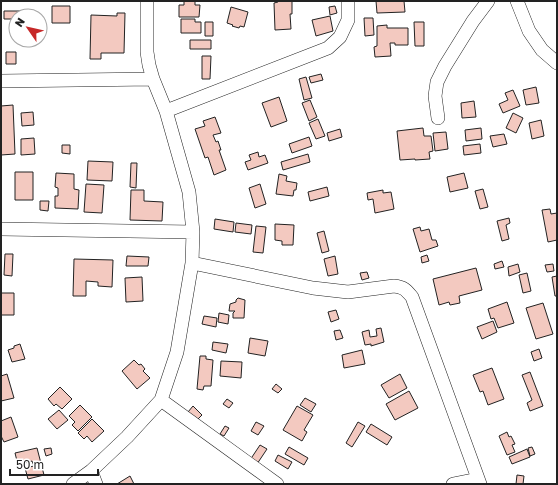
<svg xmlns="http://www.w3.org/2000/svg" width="558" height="485" viewBox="0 0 558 485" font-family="'Golos Text',sans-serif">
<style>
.building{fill:#f3c9c0;stroke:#222}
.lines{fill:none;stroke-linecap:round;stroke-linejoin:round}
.minor-casing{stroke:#222;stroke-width:14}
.minor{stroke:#fff;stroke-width:13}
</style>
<rect width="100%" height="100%" fill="#fff"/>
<path class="building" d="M184 1H195V5H200L199 17H179V5H184Z
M278 1H292V14H290L291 29 275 30 274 3 278 2Z
M376 1H404L405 12 377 13Z
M52 6H70V23H52Z
M335 6 337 13 330 15 329 7Z
M231 7 248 12 244 27 240 26 239 28 232 26 233 25 227 23Z
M4 11H31V16H16V19H4Z
M117 13H125L124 53H101V59H90L91 15 117 16Z
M330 16 333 31 316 36 312 20Z
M364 18H373L374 35 365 36Z
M181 19H195V22H201V33H181Z
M205 22H213V36H205Z
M414 22H424V46H415Z
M387 25V28H408V45H395V43H390L391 56 375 57 374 47 377 46V26Z
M190 40H211V49H190Z
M6 52H16V64H6Z
M202 56H211L210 79H202Z
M321 74 323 80 311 83 309 77Z
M306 77 312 98 304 100 299 79Z
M536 87 539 103 526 105 523 90Z
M513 90 520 106 503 113 499 104 508 100 505 93Z
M279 97 287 121 271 127 262 103Z
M310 100 317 117 309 121 302 103Z
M474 101 476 117 462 118 461 103Z
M13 105 15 154 1 155V106Z
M33 112 34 125 22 126 21 113Z
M513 113 523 118 516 133 506 128Z
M215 117 221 133 213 135 216 142 218 141 221 150H219L226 170 214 175 208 157 205 158 195 129 205 126 203 121Z
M318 119 325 136 316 139 309 123Z
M541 120 544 136 532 139 529 123Z
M423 128 424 136H431L433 151 429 152 430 159 415 160V159L400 160 397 131Z
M481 128 482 139 466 141 465 130Z
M340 129 342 137 329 141 327 133Z
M446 132 448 149 435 151 433 133Z
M504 134 507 144 493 147 490 136Z
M309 137 312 146 292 153 289 144Z
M34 138 35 154 21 155V139Z
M480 144 481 153 464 155 463 146Z
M62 145H70V154L62 153Z
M258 152 259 157 265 155 268 163 248 170 245 162 251 160 249 155Z
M308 154 310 162 283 170 281 162Z
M88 161 113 162 112 181 87 180Z
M131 163H137L136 188 130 187Z
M15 172H33V200H15Z
M56 173 74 174V189L79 190 78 209 55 208V196H58V188L55 187Z
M464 173 468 188 450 192 447 177Z
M279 174 287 176 286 181 297 183 296 190H294L293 196 276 194Z
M86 184 104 185 102 213 84 212Z
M260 184 266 204 255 208 249 188Z
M327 187 329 196 310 201 308 192Z
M483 189 488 207 480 209 475 191Z
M131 190H144V201L163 202 162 221 130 220Z
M383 190V193L391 192 394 209 375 213 373 199 368 200 367 193Z
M40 201H49L48 211 40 210Z
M550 209 551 214 557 213V240L548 242 542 210Z
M509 218 510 223 506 225 509 239 502 241 497 221Z
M215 219 234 222 233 232 214 229Z
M236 223 252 225 251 234 235 232Z
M275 224 294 225 293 245H282V241L275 240Z
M256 226 266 227 263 253 253 252Z
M420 227 421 231 429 229 432 240H436L438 246 420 252 413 229Z
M324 231 329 251 322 253 317 233Z
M5 254H13L12 276 4 275Z
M427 255 429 261 422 263 421 257Z
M127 256 149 257 148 266H126Z
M335 256 338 274 328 276 324 259Z
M74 259 113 260 112 287 98 286V282L86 281V296H73Z
M502 261 504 267 495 269 494 264Z
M518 264 520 272 509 276 508 267Z
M553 264 554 271 547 272 545 265Z
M476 268 482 290 459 296 460 303 450 305 449 302 439 305 433 279Z
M367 272 369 278 362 280 360 273Z
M527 273 531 291 523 293 519 275Z
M557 276V296H555L552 277Z
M142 277 143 301 126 302 125 278Z
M1 293H14V315H1Z
M238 298 245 300 244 318H233V313L235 311H229L230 304 236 302V300Z
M507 302 514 323 498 328 494 318 491 319 488 309Z
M543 303 553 334 536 339 526 308Z
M336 310 339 319 331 322 328 312Z
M219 313 229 315 228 324 218 322Z
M204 316 217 318 216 327 202 324Z
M493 321 497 332 482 339 477 327Z
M381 328 384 342 371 346V344L365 345 362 332 369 330 370 337 377 336 376 329Z
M340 330 343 338 336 340 334 331Z
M250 338 268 341 265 356 248 353Z
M213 342 228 344 226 353 212 350Z
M20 344 25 359 12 362 8 350 14 348V346Z
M539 349 542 358 534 361 531 352Z
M362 350 365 364 344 368 342 355Z
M200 356H206V359L213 360 211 386H204L203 390 197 389Z
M134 360 139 365 141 364 145 369 143 371 150 378 137 389 122 371Z
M221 361 242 362 241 378 220 376Z
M492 368 504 399 488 405 483 391 480 392 473 375Z
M530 372 543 406 530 411 527 403 532 400 522 375Z
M7 374 14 398 1 401V376Z
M400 374 407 388 389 398 381 385Z
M276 384 282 389 278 393 272 389Z
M60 387 72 399 62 409 56 404 54 406 48 399Z
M409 391 418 408 395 420 386 404Z
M305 398 316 404 311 412 300 405Z
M227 399 233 403 229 408 223 404Z
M80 405 92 417 78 431 72 425 75 422 69 416Z
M193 406 202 415 197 420 188 412Z
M297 406 313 415 304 430 307 432 302 441 283 430Z
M59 410 68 420 57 429 48 419Z
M11 417 18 437 4 442 1 436V421Z
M92 419 104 431 92 442 87 436 84 439 78 433Z
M256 422 264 426 258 435 251 431Z
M358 422 365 426 352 447 346 443Z
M371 424 392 437 387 445 366 432Z
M225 426 229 428 224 436 220 434Z
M507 432 509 437 511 436 515 444 512 445 515 452 507 455 499 436Z
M260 445 267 449 257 464 250 460Z
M289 447 308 458 304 465 285 454Z
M532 447 535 454 530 456 528 448Z
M37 448 44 475 28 479 25 468 34 466 32 461 18 465 15 453Z
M51 448 52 454 46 456 44 449Z
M527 449 530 457 512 464 509 457Z
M278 455 292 462 288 469 275 461Z
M517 475 524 476 523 484H516Z
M130 476 134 484H117Z"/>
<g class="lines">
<defs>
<path id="minor" d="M517 1 529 31 542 50 557 63
M1 81 153 79
M166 111 328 48 340 37 348 20V1
M438 118 435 96 437 82 445 66 473 21 488 1
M1 229 193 232
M192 263 313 288 348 292 394 286C404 287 406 290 412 297L480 484
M161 400 277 484
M91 471 96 484
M73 484 91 471 127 437 161 400 177 352 192 263 193 232 189 192 166 111 153 79 149 65 147 52V1
M453 484 478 479"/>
</defs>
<use href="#minor" class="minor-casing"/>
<use href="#minor" class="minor"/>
</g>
<rect width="558" height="485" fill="none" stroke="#222222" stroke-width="4"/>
<g transform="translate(28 28) rotate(304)"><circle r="19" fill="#ffffff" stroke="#a7a7a7"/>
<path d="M0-3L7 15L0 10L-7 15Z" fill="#c62828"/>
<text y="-6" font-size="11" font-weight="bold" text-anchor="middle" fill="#222222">N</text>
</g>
<path d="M10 469v6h88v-6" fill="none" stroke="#222222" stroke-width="2"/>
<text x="16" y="469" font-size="12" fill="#222222" stroke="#ffffff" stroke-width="3" paint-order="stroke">50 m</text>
</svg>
